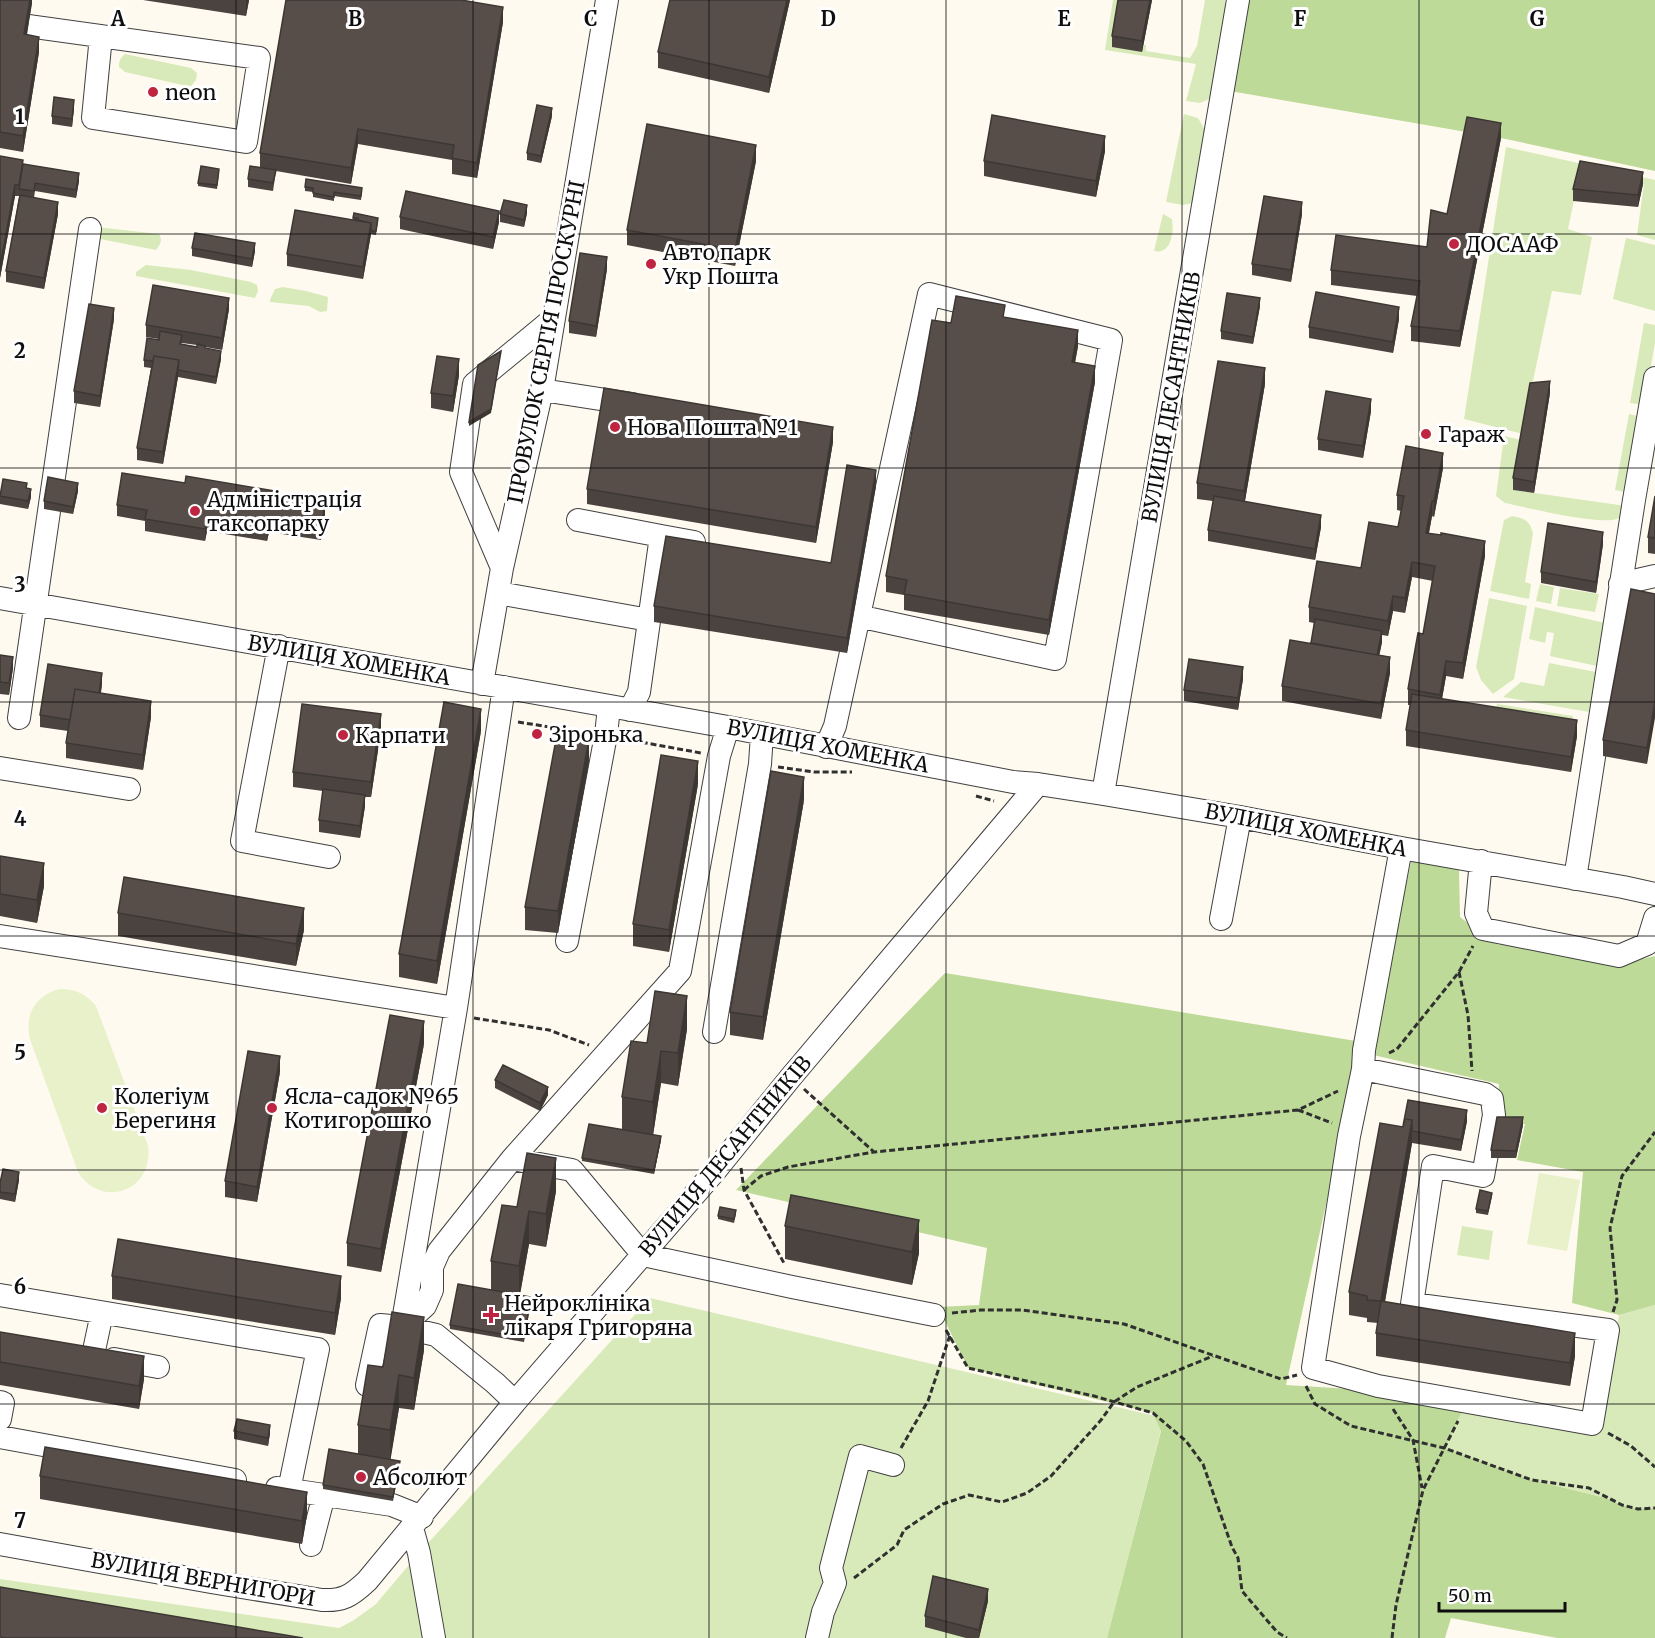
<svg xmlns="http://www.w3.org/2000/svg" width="1655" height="1638" viewBox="0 0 1655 1638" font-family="Merriweather,serif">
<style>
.green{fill:#d8eab9}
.forest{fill:#beda98}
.pitch{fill:#e8f1ca}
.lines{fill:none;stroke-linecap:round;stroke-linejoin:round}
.minor-casing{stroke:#414141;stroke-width:24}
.path{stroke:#303030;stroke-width:3;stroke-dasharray:6 3;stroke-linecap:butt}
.minor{stroke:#fff;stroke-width:22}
.wall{fill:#4b4340;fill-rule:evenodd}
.shaded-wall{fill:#3d3734}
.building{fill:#574e4a;stroke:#3d3734;stroke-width:1.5}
.grid{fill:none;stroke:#0e0e0e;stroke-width:1.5;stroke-opacity:0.55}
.poi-dot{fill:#bf2540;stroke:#fff;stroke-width:2}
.labels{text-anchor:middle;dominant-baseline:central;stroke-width:6;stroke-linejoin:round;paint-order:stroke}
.poi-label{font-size:21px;fill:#0e0e0e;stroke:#fff;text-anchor:start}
.street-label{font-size:21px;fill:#0e0e0e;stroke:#fff}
.grid-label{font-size:20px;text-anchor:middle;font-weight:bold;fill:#0e0e0e;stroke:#fff;stroke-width:6;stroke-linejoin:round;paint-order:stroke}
</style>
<rect width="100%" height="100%" fill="#fffaef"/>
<path class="green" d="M1113 0H1120L1141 52 1144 45H1146V51L1190 58 1197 46 1205 0H1225L1227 31 1214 89 1209 99 1200 103 1186 101 1196 64 1105 50Z
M125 54 191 68 197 73 196 80 191 86H187L125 72 119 67C119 61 120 58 125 54Z
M1184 114 1198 118 1205 130 1194 203 1183 205 1166 202Z
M1506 147 1655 180V240L1637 235 1644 184 1580 172 1568 229 1592 237 1581 295 1552 291 1530 395 1523 434 1464 419Z
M1163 214 1172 219C1174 231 1172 255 1154 251Z
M96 227 159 234C163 240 160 245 156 250L95 238Z
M1626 238 1655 245V311L1613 299Z
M146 265 191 270 251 282 257 285 258 291 255 298 136 276V272Z
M283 287 306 291 328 297 327 311 320 312 309 306 270 302V300L275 289Z
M1644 323 1655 325V343L1644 405 1630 403Z
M1629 414 1642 417 1629 493 1615 490Z
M1504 436 1521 440 1513 490 1626 506C1624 511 1623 515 1619 518 1604 527 1525 507 1505 503L1496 496Z
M1512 516C1526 519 1529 520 1533 533L1525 582 1531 584 1529 599 1490 591 1504 520Z
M1540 584 1554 587 1551 604 1536 601Z
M1560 588 1599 594 1595 612 1557 606Z
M1489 598 1527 606 1514 679 1493 694 1481 680 1476 667Z
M1535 607 1605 623 1597 666 1550 656 1554 633 1547 632 1545 643 1529 639Z
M1549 663 1596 672 1589 712 1503 697 1521 682 1544 686Z
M1497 704 1573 716 1570 734 1495 717Z
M1462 1226 1493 1231 1489 1260 1457 1255Z
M650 1298 1164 1418 1107 1638H0V1579L339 1628 354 1620 376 1604 419 1553Z
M1655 1305V1508L1638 1509 1622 1505 1606 1498 1532 1480 1444 1448 1464 1407 1599 1432 1619 1315Z"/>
<path class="forest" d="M1239 0H1655V171L1501 138 1224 90Z
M1412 858 1459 869 1460 917 1496 944 1628 962 1655 956V1305L1619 1315 1572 1303 1583 1172 1517 1160 1525 1124 1496 1123 1499 1084 1369 1054Z
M945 973 1362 1042 1286 1385 1367 1390 1464 1407 1445 1448 1532 1480 1606 1498 1622 1505 1638 1509 1655 1508V1638H1557L1451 1618 1445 1638H1107L1161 1431 1153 1413 968 1368 938 1307 979 1305 987 1248 736 1190Z"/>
<path class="pitch" d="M60 989C76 989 86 994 96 1006L148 1146C154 1191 102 1210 78 1172L30 1039C24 1014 36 995 60 989Z
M1539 1173 1580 1180 1567 1251 1527 1244Z"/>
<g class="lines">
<defs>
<path id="minor" d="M28 26 259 58 246 142 93 118 101 36
M542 390 632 404
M578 520 661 536
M502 568 461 472 474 384 554 318
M1620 584 1655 576
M498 593 649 620
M0 598 728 727 1013 782 1038 784 1103 794 1240 817 1401 848 1623 887 1655 894
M279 646 242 841 329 857
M482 684 502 568 542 390 607 0
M630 710 639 692 661 536 694 542
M19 718 90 229
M826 747 835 726 929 294 1111 340 1055 659 858 616
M0 768 129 789
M1103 794 1238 0
M1481 861 1476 913 1483 929 1619 956 1647 944 1655 918
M1575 879 1634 500 1655 378
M1221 919 1240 817
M0 936 456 1008
M567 941 606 735 609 707
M714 1032 760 764 762 734
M1363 1069 1485 1094 1492 1099 1494 1115 1483 1176 1433 1166 1412 1304 1608 1330 1592 1424 1378 1386 1313 1368 1349 1136 1363 1069 1364 1050 1401 848
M512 1159 680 971 719 756 728 727
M0 1295 318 1349 289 1490
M402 1327 425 1306 432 1290V1267L439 1251 512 1159 572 1170 643 1255 792 1287 934 1315
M402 1327 456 1008 504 687
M93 1355 102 1313
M114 1359 158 1367
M367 1385 380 1325 402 1327 436 1335 495 1383 515 1402
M0 1402 3 1403 0 1419
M0 1437 235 1480
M277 1488 392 1505 422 1517
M412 1528 419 1553 434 1638
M0 1544 211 1582 322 1600C343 1601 351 1596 367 1581L515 1402 715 1171 791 1077 1038 784
M311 1545 324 1495
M817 1638 823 1612 835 1583 831 1568 860 1456 893 1465"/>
</defs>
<use href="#minor" class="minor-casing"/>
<path class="path" d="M518 722 588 733
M624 739 701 753
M778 767 814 772H852
M976 796 994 801
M1459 972 1468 1015 1472 1071
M474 1018 549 1030 589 1045
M1389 1053 1397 1049 1459 972 1473 946
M804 1089 874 1152
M1298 1110 1332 1123
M741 1168 744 1190 785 1265
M744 1190 761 1176 788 1167 874 1152 1298 1110 1338 1091
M1613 1312 1617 1300 1610 1228 1622 1176 1655 1132
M952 1313 981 1310H1022L1124 1324 1281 1379 1297 1375
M946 1330 968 1368 1094 1396 1153 1413 1186 1441 1203 1464 1232 1547 1238 1558 1242 1591 1277 1632 1287 1638
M1306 1386 1315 1404 1351 1426 1444 1448 1532 1480 1589 1488 1622 1505 1638 1509 1655 1508
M1393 1409 1413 1440 1422 1488
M1608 1433 1631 1446 1655 1467
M901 1448 928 1401 950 1335
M854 1578 897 1545 904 1530 943 1504 969 1495 1002 1502 1027 1493 1051 1476 1101 1420 1114 1402 1137 1387 1213 1356
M1392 1638 1396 1605 1423 1490 1458 1421"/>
<use href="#minor" class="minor"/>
</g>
<path class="wall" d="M0 0H32L27 35 39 52 23 152 0 148Z
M143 0H249L246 16Z
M790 0 769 93 658 68V52Z
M1118 0H1152L1142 52 1112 47V36Z
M503 22 477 178 452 174V160L358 144 351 184 276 171 273 191 248 187V179L260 167V153Z
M74 108 72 127 52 124V116Z
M552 116 541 163 527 160V153Z
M1501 138 1460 347 1411 341V326L1417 296 1331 285V270L1427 247 1447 214Z
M1105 151 1096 197 984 176V161Z
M0 156 79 181 76 198 35 191 34 198 58 214 44 289 6 282V271L19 197V196H15L0 278Z
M756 161 735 266 627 245V230Z
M219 173 217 189 198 186V183Z
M1643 184 1638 207 1573 201V189Z
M305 187 362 192 361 200 334 196V201L313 197V192L305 191Z
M354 213 378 221 376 235 371 234 363 279 287 266V254L353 220Z
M527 213 524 227 500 222V214Z
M1302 214 1291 282 1252 275V264Z
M400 217 499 222 493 249 400 229Z
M192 248 255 251 252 267 192 256Z
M607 269 596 337 569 333V321Z
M1260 306 1253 344 1221 339V331Z
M229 309 222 350 205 347V349L221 359 216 384 178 377 163 464 137 460V448L151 368 144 367V360L159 339 146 337V325ZM182 343 197 345V347L181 344Z
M1005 318 1078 346 1075 363 1095 382 1049 635 904 610V595L886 592V576L951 323Z
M114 319 100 407 74 403V391Z
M1399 319 1393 353 1309 338V327Z
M459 375 453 412 431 408V393Z
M1265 384 1245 501 1321 527 1315 560 1208 541V530L1213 501 1197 499V483Z
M1550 393 1534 493 1513 490V478Z
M1371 411 1363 458 1318 450V439Z
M833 442 816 543 587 504V489Z
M1443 468 1434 517 1432 516 1429 533 1485 556 1463 679 1446 676 1442 699 1577 736 1571 772 1406 746V730L1410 705H1408V689L1423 634 1433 581 1412 577 1405 613 1393 611 1388 636 1382 635V642L1379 656 1390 673 1381 719 1282 701V686L1311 643 1314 623 1309 622V607L1361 568 1398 527 1401 511 1397 510V495Z
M185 483 274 494 325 514 321 540 269 532 267 541 207 531 205 541 145 531V521L117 516V505Z
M876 486 847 653 654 622V606L831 563Z
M27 488 31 497 28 509 0 504V493Z
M78 491 73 514 44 509V501Z
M1655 496V554L1648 553V537Z
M1603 544 1596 593 1541 583V572Z
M1655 594 1647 764 1603 756V740Z
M0 655 13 668 9 695 0 694Z
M1243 679 1238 710 1184 701V690Z
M102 684 101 693 151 717 143 770 66 758V743L68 731 40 727V715Z
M381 730 371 797H365V806L360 838 319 832V820L323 791 293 787V772Z
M481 731 437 984 399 977V954Z
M589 762 558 933 525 930V907Z
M698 784 669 952 633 946V924Z
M804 800 763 1040 730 1035V1012Z
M0 856 44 886 37 923 0 916Z
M118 913 304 930 296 966 118 936Z
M687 1029 678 1086 661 1083 653 1135 622 1130V1097L647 1043Z
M424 1044 381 1272 347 1266V1243Z
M280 1072 257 1202 225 1197V1181Z
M495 1080 548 1095 540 1111 495 1088Z
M1467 1121 1461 1151 1412 1143 1385 1302 1575 1356 1570 1386 1376 1356V1333L1378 1323 1367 1322V1318L1349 1315V1292L1403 1127Z
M1523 1125 1516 1158H1491V1150Z
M661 1140 654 1174 582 1161V1158Z
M19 1180 15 1202 0 1199V1183Z
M556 1191 546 1247 529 1244 520 1295 531 1301 524 1342 450 1329V1325L491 1290V1261L517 1207Z
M1492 1196 1488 1215 1476 1213V1209Z
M736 1214 734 1223 718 1219V1216Z
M785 1226 919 1253 912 1285 785 1259Z
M112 1276 341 1298 335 1335 112 1299Z
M0 1332 144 1379 139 1409 0 1385Z
M424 1350 414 1410 399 1408 390 1460 400 1465 393 1501 323 1489V1485L358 1454V1425L383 1367Z
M234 1431 270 1433 268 1446 234 1439Z
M40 1476 307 1515 302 1544 40 1499Z
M988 1601 979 1638H966L925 1627V1616Z"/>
<path class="shaded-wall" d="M30 0H32V4L24 50V34Z
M246 0H249L246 16Z
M787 0H790L769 93V77Z
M1150 0H1152L1142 52V41Z
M503 7V22L477 178V163Z
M39 37V52L23 152V136Z
M74 100V108L72 127V119Z
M552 108V116L541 163V156Z
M1501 123V138L1460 347V331Z
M358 129V144L351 184V168Z
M1105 136V151L1096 197V181Z
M756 145V161L735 266V250Z
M1643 172V184L1638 207V195Z
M79 173V181L76 198V190Z
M15 185V196L0 278V267Z
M58 202V214L44 289V278Z
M1302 202V214L1291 282V270Z
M527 205V213L524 227V220Z
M499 211V222L493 249V237Z
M371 223V234L363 279V267Z
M255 243V251L252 267V259Z
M607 257V269L596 337V326Z
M229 298V309L222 350V338Z
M1260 298V306L1253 344V337Z
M1399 307V319L1393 353V342Z
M114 308V319L100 407V396Z
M1078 330V346L1072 378V362Z
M221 351V359L216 384V377Z
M501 351 491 413 469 426V422Z
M459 359V375L453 412V396Z
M179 360 178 377 163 464V452Z
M1095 366V382L1049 635V620Z
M1265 368V384L1244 506V491Z
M1550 381V393L1534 493V482Z
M1371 399V411L1363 458V446Z
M833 427V442L816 543V527Z
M1443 453V468L1434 517V501Z
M876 470V486L847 653V638Z
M78 483V491L73 514V507Z
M31 489V497L28 509V501Z
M1432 501V516L1426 548V533Z
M325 502V514L321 540V529Z
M1321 515V527L1315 560V549Z
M207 520V531L205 541V529Z
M269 520V532L267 541V530Z
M1603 532V544L1596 593V582Z
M1485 541V556L1463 679V663Z
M1412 562V577L1405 613V598Z
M1393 596V611L1388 636V621Z
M1382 631V642L1377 667V656Z
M13 657V668L9 695V683Z
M1390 657V673L1381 719V704Z
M1446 661V676L1440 710V695Z
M1243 667V679L1238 710V698Z
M102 673V684L98 709V697Z
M151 701V717L143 770V755Z
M1655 702V718L1647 764V748Z
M481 709V731L437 984V961Z
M381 714V730L371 797V782Z
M1577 720V736L1571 772V757Z
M589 739V762L558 933V911Z
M698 761V784L669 952V930Z
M804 777V800L763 1040V1017Z
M365 795V806L360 838V826Z
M44 863V886L37 923V900Z
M304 908V930L296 966V944Z
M687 996V1029L678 1086V1053Z
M424 1021V1044L381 1272V1249Z
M661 1051V1083L653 1135V1102Z
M280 1056V1072L257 1202V1187Z
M548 1087V1095L540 1111V1103Z
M1467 1110V1121L1461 1151V1140Z
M1523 1117V1125L1516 1158V1151Z
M1412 1120V1143L1381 1324V1301Z
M661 1136V1140L654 1174V1170Z
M556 1158V1191L546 1247V1214Z
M19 1172V1180L15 1202V1194Z
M529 1211V1244L519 1299V1266Z
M919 1220V1253L912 1285V1252Z
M341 1276V1298L335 1335V1313Z
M424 1317V1350L414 1410V1378Z
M1575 1333V1356L1570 1386V1363Z
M144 1356V1379L139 1409V1386Z
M399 1375V1408L390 1463V1430Z
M270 1425V1433L268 1446V1438Z
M307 1492V1515L302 1544V1521Z
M988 1589V1601L979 1638V1630Z"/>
<path class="building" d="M0 0H30L24 34 39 37 23 136 0 132Z
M286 0H461L503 7 477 163 452 158 454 145 358 129 351 168 260 153Z
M670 0H787L769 77 658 52Z
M1118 0H1150L1142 41 1112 36Z
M54 97 74 100 72 119 52 116Z
M537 105 552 108 541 156 527 153Z
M992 115 1105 136 1096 181 984 161Z
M1467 117 1501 123 1460 331 1411 326 1420 281 1331 270 1336 235 1427 247 1431 210 1447 214Z
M647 124 756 145 735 250 627 230Z
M0 156 23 160 19 185H15L0 267Z
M1580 161 1643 172 1638 195 1573 189Z
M23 164 79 173 76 190 35 183 34 191 19 189Z
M201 166 219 169 217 185 198 183Z
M250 166 276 170 273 183 248 179Z
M306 179 362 188 361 196 334 192V197L313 193V188L305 187Z
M406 191 499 211 493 237 400 217Z
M20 195 58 202 44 278 6 271Z
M1264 196 1302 202 1291 270 1252 264Z
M504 200 527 205 524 220 500 214Z
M295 210 371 223 363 267 287 254Z
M354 213 378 218 376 231H371V223L358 220V218H353Z
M195 233 255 243 252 259 192 248Z
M580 253 607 257 596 326 569 321Z
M153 285 229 298 222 338 146 325Z
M1316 292 1399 307 1393 342 1309 327Z
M1227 293 1260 298 1253 337 1221 331Z
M956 296 1005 305 1003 317 1078 330 1072 362 1095 366 1049 620 904 594 907 580 886 576 932 320 951 323Z
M89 304 114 308 100 396 74 391Z
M160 331 182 335 180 344 197 347V344L205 346V348L221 351 216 377 178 370 179 360 154 356 153 361 144 360 147 338 159 340Z
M501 351 491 409 469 422 478 365Z
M154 356 179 360 163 452 137 448Z
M437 356 459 359 453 396 431 393Z
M1218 361 1265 368 1244 491 1197 483Z
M1550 381 1534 482 1513 478 1530 383Z
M604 388 833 427 816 527 587 489Z
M1326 391 1371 399 1363 446 1318 439Z
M1406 446 1443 453 1434 501H1432L1426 533 1441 535V533L1485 541 1463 663 1446 661 1440 695 1408 689 1418 633 1423 634 1435 566 1412 562 1405 598 1393 596 1388 621 1309 607 1317 561 1361 568 1369 522 1398 527 1404 496 1397 495Z
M847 465 876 470 847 638 654 606 666 536 831 563Z
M122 473 185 483 186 476 274 491V494L325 502 321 529 269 520 267 530 207 520 205 529 145 519 147 510 117 505Z
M48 477 78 483 73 507 44 501Z
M3 479 27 483 26 488 31 489 28 501 0 496Z
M1214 496 1321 515 1315 549 1208 530Z
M1655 496V538L1648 537Z
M1548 523 1603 532 1596 582 1541 572Z
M1631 589 1655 594V702L1647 748 1603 740Z
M1315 619 1382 631 1377 655 1311 643Z
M1290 640 1390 657 1381 704 1282 686Z
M0 655 13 657 9 683 0 682Z
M1189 659 1243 667 1238 698 1184 690Z
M48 664 102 673 99 693 75 689 70 720 40 715Z
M75 689 151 701 143 755 66 743Z
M1412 694 1577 720 1571 757 1406 730Z
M444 702 481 709 437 961 399 954Z
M302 704 381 714 371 782 293 772Z
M557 734 589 739 558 911 525 907Z
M661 755 698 761 669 930 633 924Z
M771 771 804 777 763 1017 730 1012Z
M323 789 365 795 360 826 319 820Z
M0 856 44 863 37 900 0 894Z
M124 877 304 908 296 944 118 913Z
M655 991 687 996 678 1053 661 1051 653 1102 622 1097 631 1041 647 1043Z
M390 1015 424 1021 381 1249 347 1243Z
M248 1051 280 1056 257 1187 225 1181Z
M503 1065 548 1087 540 1103 495 1080Z
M1408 1100 1467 1110 1461 1140 1412 1131V1120L1405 1119 1403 1126Z
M1497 1117H1523L1516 1151 1491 1150Z
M1405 1119 1412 1120 1381 1301 1367 1300V1296L1349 1292 1380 1123 1403 1127Z
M589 1124 661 1136 654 1170 582 1158Z
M527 1153 556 1158 546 1214 529 1211 519 1266 491 1261 502 1205 517 1207Z
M3 1169 19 1172 15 1194 0 1192V1183Z
M1480 1190 1492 1193 1488 1211 1476 1209Z
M791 1195 919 1220 912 1252 785 1226Z
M720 1207 736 1210 734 1219 718 1216Z
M118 1239 341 1276 335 1313 112 1276Z
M458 1284 531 1297 524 1338 450 1325Z
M1381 1301 1575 1333 1570 1363 1376 1333Z
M392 1312 424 1317 414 1378 399 1375 390 1430 358 1425 368 1365 383 1367Z
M0 1332 144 1356 139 1386 0 1362Z
M237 1419 270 1425 268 1438 234 1431Z
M45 1447 307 1492 302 1521 40 1476Z
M329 1449 400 1461 393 1497 323 1485Z
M933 1576 988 1589 979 1630 925 1616Z
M0 1587 303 1638H5L0 1637Z"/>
<path class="grid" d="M236 0V1638M473 0V1638M709 0V1638M946 0V1638M1182 0V1638M1419 0V1638M0 234H1655M0 468H1655M0 702H1655M0 936H1655M0 1170H1655M0 1404H1655"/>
<g class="poi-dot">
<circle cx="153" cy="92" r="6"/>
<circle cx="1454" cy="244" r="6"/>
<circle cx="651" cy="264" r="6"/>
<circle cx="615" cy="427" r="6"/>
<circle cx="1426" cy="434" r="6"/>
<circle cx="195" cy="511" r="6"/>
<circle cx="537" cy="734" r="6"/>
<circle cx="343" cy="735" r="6"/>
<circle cx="102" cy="1108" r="6"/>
<circle cx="272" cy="1108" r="6"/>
<path d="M488 1306h6v6h6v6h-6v6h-6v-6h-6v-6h6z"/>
<circle cx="361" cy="1477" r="6"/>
</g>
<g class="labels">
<g class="poi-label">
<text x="165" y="92">neon</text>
<text x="1466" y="244">ДОСААФ</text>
<text x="663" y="252">Авто парк<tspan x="663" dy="24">Укр Пошта</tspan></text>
<text x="627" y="427">Нова Пошта №1</text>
<text x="1438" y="434">Гараж</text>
<text x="207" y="499">Адміністрація<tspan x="207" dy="24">таксопарку</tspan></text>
<text x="549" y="734">Зіронька</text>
<text x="355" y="735">Карпати</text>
<text x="114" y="1096">Колегіум<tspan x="114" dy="24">Берегиня</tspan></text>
<text x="284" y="1096">Ясла-садок №65<tspan x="284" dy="24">Котигорошко</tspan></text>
<text x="504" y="1303">Нейроклініка<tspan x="504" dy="24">лікаря Григоряна</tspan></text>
<text x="373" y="1477">Абсолют</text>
</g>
<g class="street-label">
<text transform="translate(546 342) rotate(-79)">ПРОВУЛОК СЕРГІЯ ПРОСКУРНІ</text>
<text transform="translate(1171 397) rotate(-80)">ВУЛИЦЯ ДЕСАНТНИКІВ</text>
<text transform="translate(349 660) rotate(10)">ВУЛИЦЯ ХОМЕНКА</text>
<text transform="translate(828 746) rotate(11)">ВУЛИЦЯ ХОМЕНКА</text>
<text transform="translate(1306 830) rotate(11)">ВУЛИЦЯ ХОМЕНКА</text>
<text transform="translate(725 1156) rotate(-50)">ВУЛИЦЯ ДЕСАНТНИКІВ</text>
<text transform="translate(203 1579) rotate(10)">ВУЛИЦЯ ВЕРНИГОРИ</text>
</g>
</g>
<g class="grid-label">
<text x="118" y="26">A</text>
<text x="355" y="26">B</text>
<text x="591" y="26">C</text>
<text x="828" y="26">D</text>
<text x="1064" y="26">E</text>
<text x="1300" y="26">F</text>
<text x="1537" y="26">G</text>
<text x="20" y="124">1</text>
<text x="20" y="358">2</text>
<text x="20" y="592">3</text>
<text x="20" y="826">4</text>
<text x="20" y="1060">5</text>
<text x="20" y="1294">6</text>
<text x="20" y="1528">7</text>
</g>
<path d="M1439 1602v9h126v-9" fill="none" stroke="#0e0e0e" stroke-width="3"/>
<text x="1448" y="1602" font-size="18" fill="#0e0e0e" stroke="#ffffff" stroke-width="4.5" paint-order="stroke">50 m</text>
</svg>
